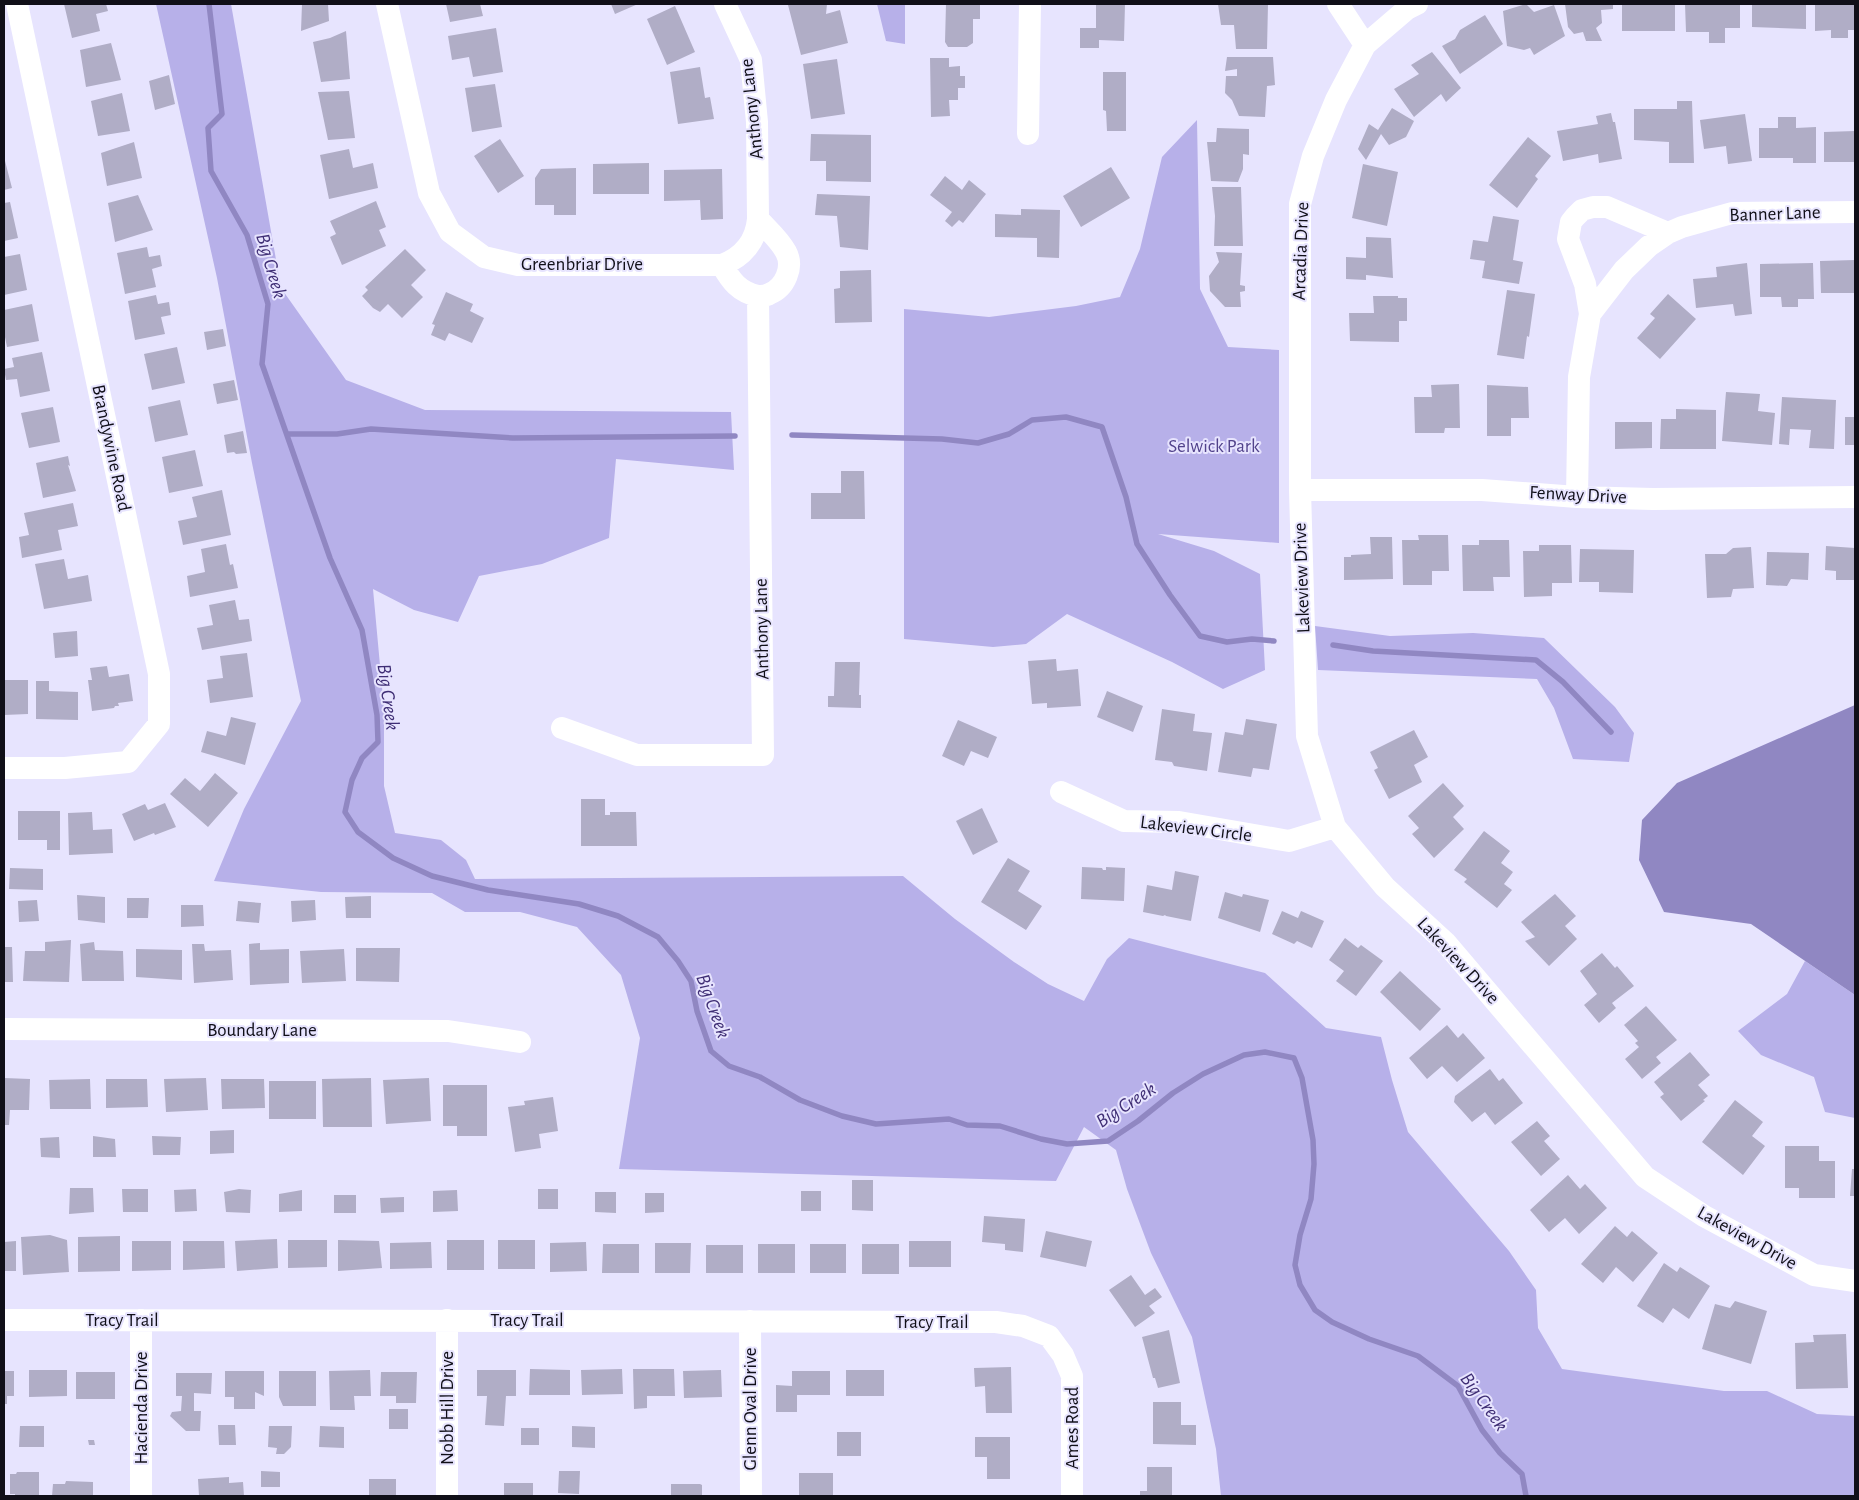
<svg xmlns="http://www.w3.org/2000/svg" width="1859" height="1500" viewBox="0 0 1859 1500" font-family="'Alegreya Sans',sans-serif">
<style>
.green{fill:#b7b0e9}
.water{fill:#9087c2}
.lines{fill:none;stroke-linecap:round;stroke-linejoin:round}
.stream{stroke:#9087c2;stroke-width:5.5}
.building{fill:#b0adc6}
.minor{stroke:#fff;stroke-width:22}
.labels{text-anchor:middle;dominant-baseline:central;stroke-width:4;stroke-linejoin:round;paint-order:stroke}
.street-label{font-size:19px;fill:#100f18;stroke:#e7e4fe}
.park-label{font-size:19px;fill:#52438c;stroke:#e7e4fe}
.water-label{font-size:20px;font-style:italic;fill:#3f2e75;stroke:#e7e4fe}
</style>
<rect width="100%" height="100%" fill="#e7e4fe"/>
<path class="green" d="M156 4H231L281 288 346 380 425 410 731 412 734 470 616 459 609 538 542 564 479 576 458 622 414 610 373 589 384 709V786L395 833 441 840 466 860 475 879 903 876 955 919 1014 962 1048 984 1084 1001 1107 959 1129 938 1265 973 1326 1028 1381 1037 1392 1080 1408 1132 1509 1251 1536 1290 1538 1328 1562 1369 1724 1391H1767L1817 1414 1855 1416V1496H1221L1216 1449 1192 1337 1151 1253 1127 1189 1116 1150 1084 1127 1056 1181 619 1169 640 1038 621 975 577 927 520 912H465L432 893 321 892 214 881 244 809 301 701 252 463 217 278Z
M877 4H905V44L886 41Z
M1197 120 1200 289 1228 347 1279 350V543L1158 534 1214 551 1260 574 1265 670 1223 689 1172 662 1067 614 1026 644 993 647 904 639V309L989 317 1076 306 1120 297 1140 249 1162 157Z
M1315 626 1390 636 1473 633 1544 638 1615 707 1634 733 1629 762 1573 759 1554 708 1537 679 1318 670Z
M1805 961 1855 995V1118L1825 1112 1814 1077 1761 1055 1738 1031 1787 994Z"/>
<path class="water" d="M1855 705V995L1751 924 1664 912 1639 860 1642 820 1677 783Z"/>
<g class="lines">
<path class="stream" d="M209 4 222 114 208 128 211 171 247 235 268 304 262 364 330 558 362 630 377 715 378 742 362 758 352 780 345 812 358 832 393 858 432 876 488 890 579 904 618 916 658 937 678 961 691 981 697 1011 711 1051 729 1066 760 1077 800 1100 842 1116 876 1124 949 1119 967 1125 1000 1126 1041 1139 1067 1144 1108 1141 1138 1121 1173 1093 1203 1074 1244 1055 1265 1052 1294 1058 1302 1078 1313 1140 1314 1164 1311 1199 1300 1235 1295 1265 1300 1285 1315 1310 1332 1322 1369 1339 1418 1356 1458 1386 1482 1430 1500 1453 1522 1474 1526 1496
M287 434H337L371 429 513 438 735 436
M792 435 942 439 978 443 1009 434 1032 420 1066 417 1102 427 1126 497 1137 544 1170 595 1200 636 1227 642 1252 639 1274 641
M1333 645 1373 651 1536 660 1563 682 1611 732"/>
</g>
<path class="building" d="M64 4H106L108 11 96 14 100 31 72 38Z
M302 4H328L329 21 301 31Z
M446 4H480L483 16 450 22Z
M611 4H638L615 14Z
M791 4H827L826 14 840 10 848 43 801 55 788 5Z
M946 4H980V19H973V43L967 47H948L945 42Z
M1096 4H1125L1124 41 1099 40V48H1080V28H1096Z
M1218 4H1268L1267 49H1236L1234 25H1221Z
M1526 4 1534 12 1554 5 1565 36 1534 55 1530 48 1524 50 1507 46 1503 11Z
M1565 4H1613V9L1601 10 1602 23 1596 28 1602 41H1586L1583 32 1574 34 1568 27Z
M1622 4H1675V31H1622Z
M1685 4H1740V28H1725V43H1709V32H1686Z
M1752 4H1806V29L1752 27Z
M1815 4H1855V30H1848V38H1831V30L1815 31Z
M675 6 695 52 667 65 647 19Z
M1485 15 1503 44 1460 74 1442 46 1455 39 1460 30Z
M496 28 503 72 473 77 469 57 452 60 448 36Z
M346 31 350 79 321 82 313 42 330 38Z
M111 43 121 80 86 87 80 50Z
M1432 52 1461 88 1446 102 1441 94 1414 117 1394 89 1419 74 1411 65Z
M1227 57H1273L1275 85 1267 86 1265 117 1239 116 1232 100 1225 93 1226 76H1237V69L1225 71Z
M930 58H949V67L960 66V76H965V88H958V100H949L950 116 931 117Z
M837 59 845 114 811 119 803 64Z
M700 67 705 98 710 97 714 119 678 124 670 72Z
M1103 72H1126V131H1107L1106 111 1103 110Z
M169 75 175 104 155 110 149 81Z
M495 84 502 127 472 132 465 88Z
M349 91 355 138 328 140 318 92Z
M122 93 130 131 98 136 91 101Z
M1677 101H1692L1694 163H1669V142L1634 140V109H1677Z
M1392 108 1414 121 1406 137 1389 145 1381 134 1366 160 1358 149 1369 124 1378 130Z
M1611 113 1613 122H1615L1622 159 1599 163 1598 154 1563 161 1557 131 1598 124 1596 116Z
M1745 114 1752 161 1728 164 1726 146 1704 149 1700 120Z
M1778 117H1796V128L1816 127V163H1793V158H1759V128H1778Z
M1217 128 1249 129V155L1243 154V169L1238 182 1211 181 1207 142H1216Z
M1855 131V162H1824V132Z
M811 134 871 135V182L826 181V161H810Z
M1528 137 1551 156 1535 176 1538 179 1517 208 1489 185Z
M500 139 524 176 498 193 474 156Z
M134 142 142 178 107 186 101 153Z
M349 149 353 168 373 163 378 188 329 199 320 155Z
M4 157 12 188 4 190Z
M649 163V194H593V164Z
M1363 164 1398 172 1387 226 1352 218Z
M1111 167 1130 198 1081 227 1063 196Z
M576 168V215H554V205H535V178L541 169Z
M722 169 723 219 701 220 700 200 664 201V170Z
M945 176 962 190 969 180 986 194 963 223 959 220 952 227 945 221 952 212 930 195Z
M1212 187H1241L1243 246H1214L1215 216Z
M817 194 870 196 868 250 840 247 837 216 815 215Z
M138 195 153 230 115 242 108 203Z
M376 201 386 227 379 230 386 246 342 265 330 237 336 234 330 221Z
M10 202 18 238 4 241V203Z
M1021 209 1060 210 1059 258 1037 257V238L995 237V214L1021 215Z
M1493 216 1519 220 1513 260 1523 262 1519 284 1482 278 1485 261 1470 259 1473 240 1488 242Z
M1366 237 1391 238 1393 278 1366 275V280L1346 279V257L1366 258Z
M147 247 149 257 160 255 162 266 152 269 156 287 125 294 117 253Z
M405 249 426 270 411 285 423 297 402 318 388 304 380 312 373 308 362 296 368 290 365 287Z
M1216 252 1242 253 1240 285 1245 286V291L1240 292 1241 307H1225L1210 291 1209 276 1219 262Z
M20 254 27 290 4 295V257Z
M1855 260V293H1821L1820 261Z
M1747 263 1752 314 1735 316 1733 304 1696 308 1693 279 1717 277 1716 267Z
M1813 263 1814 299H1798V307H1782L1781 297H1760V264Z
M871 270 872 322 835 323 834 289 840 288V271Z
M1507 290 1535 294 1529 337 1527 336 1524 359 1497 355Z
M446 292 473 304 470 311 484 318 472 343 449 333 445 341 431 335 435 325 432 324Z
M1668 294 1696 319 1660 359 1637 338 1655 318 1650 314Z
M156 295 158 304 169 302 171 315 161 317 165 334 135 340 128 301Z
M1373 296H1398V298H1407V321H1399V342L1350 341 1349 313H1374Z
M32 304 39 341 7 347 4 332V310Z
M223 329 226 346 207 350 204 332Z
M177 347 185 383 152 390 144 354Z
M42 352 50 391 20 397 17 379 6 380 4 369 14 367 12 358Z
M234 380 238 400 217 404 213 384Z
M1459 384 1460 428H1445L1444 433H1415L1414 397H1432L1431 385Z
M1487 385 1528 387 1529 418H1511V436H1487Z
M1726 392 1760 394 1758 411 1775 413 1772 445 1722 441Z
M1782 397 1836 400 1834 449 1809 448 1811 430 1790 429 1789 445 1779 444Z
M180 400 188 435 155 442 148 407Z
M53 407 60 442 29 448 21 413Z
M1676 409 1716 410V449H1660L1661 419H1676Z
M1845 417H1855V445H1845Z
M1615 422H1652V448L1615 449Z
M243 431 247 453 236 454 234 452 227 453 224 435Z
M195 450 203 486 169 493 162 457Z
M68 456 70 466 68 465 76 491 43 498 36 463Z
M841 471H864L865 519H811V493H841Z
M222 490 231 535 183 545 178 521 197 517 192 497Z
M73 503 78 526 58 530 62 550 22 558 19 537 29 535 24 513Z
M1418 535H1448L1449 571H1432V585H1403L1402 540H1419Z
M1370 537H1392L1393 579 1344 580V557H1351V555L1371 554Z
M1479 540H1509L1510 577H1493L1494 591H1463L1462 545H1479Z
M226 544 230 565 233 564 238 588 190 597 187 576 205 572 201 549Z
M1539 545H1571L1572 583H1552V596L1524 597 1523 551H1539Z
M1826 546 1855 548V580H1836V571L1825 570Z
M1751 547 1754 588 1733 589 1731 597 1707 598 1705 554H1726L1733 548Z
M1580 549 1634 550 1633 593 1599 592V582H1579Z
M1767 552 1809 553 1808 580 1791 579 1787 586 1766 585Z
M64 559 68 579 88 575 92 601 44 609 35 564Z
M235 600 239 620 249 619 252 641 202 650 197 628 213 625 209 605Z
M77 631 78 656 55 658 53 633Z
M247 653 253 697 210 703 207 680 223 678 220 656Z
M1056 659 1057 671 1078 669 1081 706 1047 708V703L1032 704 1028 661Z
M835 662H860L859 695H861V708L828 707V696H834Z
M107 666 109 677 129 674 133 701 118 703 119 706H115L114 708 92 711 88 680H92L90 668Z
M4 680H28V714L4 715Z
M36 681H49V691L78 692V720L36 719Z
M1107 691 1143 706 1133 732 1097 717Z
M1162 709 1195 714 1193 731 1212 733 1207 771 1174 766 1172 762 1155 760Z
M231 717 256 723 245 765 201 752 207 731 226 736Z
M1246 719 1277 724 1269 770 1253 768 1251 777 1218 772 1225 732 1243 735Z
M958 720 997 737 988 758 971 751 964 766 942 756Z
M1414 730 1428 757 1414 765 1422 782 1389 799 1374 770 1378 768 1370 752Z
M215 773 238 793 208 827 170 794 185 778 200 791Z
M1443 783 1464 806 1453 817 1464 829 1434 858 1412 834 1419 828 1408 816Z
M581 799H605V815H610V812H636L637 846H581Z
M165 803 176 827 155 835 154 833 134 841 122 814 145 804 148 810Z
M982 808 998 842 973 855 956 821Z
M18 811H60V850H47V840H18Z
M92 812 93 830 112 829 113 853 69 855 68 813Z
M1484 831 1510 851 1501 863 1513 872 1504 884 1512 890 1497 908 1464 882 1467 879 1454 870Z
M1008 858 1030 871 1018 891 1042 906 1026 930 981 902Z
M1082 867 1102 868 1103 870H1106V867L1125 868 1124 901 1081 899Z
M10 868 43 869V890L9 889Z
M1175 871 1199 876 1191 921 1166 916 1165 915 1163 916 1143 912 1147 885 1172 890Z
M1225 892 1242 897 1243 894 1269 900 1260 932 1218 918Z
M1555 894 1576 916 1565 926 1577 939 1549 966 1525 941 1535 937 1521 922Z
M77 895 105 897V923L78 920Z
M371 896V918H346L345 897Z
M127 898H149L148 918H127Z
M37 900 39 921 19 922 18 901Z
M315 900 316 920 292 922 291 901Z
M238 901 261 903 259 923 236 921Z
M181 905H203L204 926 181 927Z
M1282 911 1298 918 1301 911 1324 921 1312 948 1297 941 1294 944 1272 934Z
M1345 938 1358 948 1361 945 1383 961 1356 996 1336 981 1344 971 1329 960Z
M71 940 69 982 23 981 25 951H45V942Z
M94 942 95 950 123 951 124 981H82L80 944Z
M260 943V950L289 949V983L250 985 249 944Z
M192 944H204L205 951 231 950 233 980 194 983Z
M4 947H12L13 982H4Z
M356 948H400L399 982 356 981Z
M136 949 182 950V980L136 977Z
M344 949 346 981 302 983 300 951Z
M1602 953 1615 968 1617 966 1634 986 1612 1003 1616 1008 1599 1023 1584 1005 1597 994 1580 971Z
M1400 971 1441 1009 1420 1031 1380 992Z
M1646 1006 1677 1040 1656 1057 1661 1063 1642 1079 1625 1059 1639 1047 1635 1043 1638 1041 1624 1025Z
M1447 1025 1458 1038 1463 1033 1485 1058 1457 1082 1442 1066 1427 1079 1409 1058Z
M1690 1052 1710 1075 1698 1085 1708 1096 1703 1100 1705 1101 1681 1121 1660 1097 1664 1094 1654 1082Z
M1490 1069 1499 1081 1503 1078 1523 1103 1495 1125 1485 1112 1472 1122 1454 1102 1455 1096Z
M4 1078 30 1079 29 1110H10L9 1125H4Z
M206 1078 208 1110 166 1112 164 1079Z
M371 1078 372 1127H323L322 1079Z
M429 1078 431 1121 386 1124 383 1080Z
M90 1079 91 1109H50L49 1080Z
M106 1079H147L148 1107 106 1108Z
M221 1079H264L265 1108 222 1109Z
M269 1081H316V1119H269Z
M443 1085H487V1136H457V1126H443Z
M553 1097 558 1131 539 1134 541 1148 515 1152 508 1107 525 1105 524 1101Z
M1735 1100 1763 1122 1752 1136 1765 1146 1743 1175 1702 1142Z
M1537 1121 1550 1136 1544 1141 1560 1159 1541 1176 1511 1142Z
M234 1130V1153L210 1154V1131Z
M93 1136 115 1139 116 1157H93Z
M152 1136 181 1137 180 1155H153Z
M59 1137 60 1158 41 1157 40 1138Z
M1785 1146H1819V1161H1835V1198H1799V1188H1785Z
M1852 1169H1855V1196H1850Z
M1568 1175 1580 1189 1585 1184 1607 1208 1579 1234 1565 1218 1549 1232 1530 1210Z
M852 1180H873V1211L852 1210Z
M70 1188H93L94 1212 69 1214Z
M122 1189H148V1212H123Z
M196 1189 197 1211 175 1212 174 1190Z
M239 1189 251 1190 250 1213 226 1212 224 1192Z
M538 1189H558V1209H538Z
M302 1190V1211L279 1212V1194Z
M457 1190 458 1211 433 1212V1191Z
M801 1191H821V1211H801Z
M595 1192H616V1213L595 1212Z
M645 1193H664V1212L645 1213Z
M334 1195H356V1213H334Z
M404 1197V1212L381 1213 380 1198Z
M984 1216 1025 1219 1023 1252 1005 1250V1244L982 1242Z
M1615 1226 1627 1237 1632 1231 1658 1253 1633 1282 1616 1267 1603 1283 1581 1264Z
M1046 1231 1092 1241 1086 1267 1040 1257Z
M50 1235 67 1240 69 1272 23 1275 21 1237Z
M120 1236V1271L78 1272V1237Z
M277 1239 278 1268 237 1271 235 1241Z
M288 1240H327V1267L288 1268Z
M338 1240 379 1241 382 1268 338 1271Z
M447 1240H484V1270H447Z
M498 1240H535V1269H498Z
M16 1241V1271H4V1242Z
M132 1241H171V1270L132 1271Z
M183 1241H224L225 1268 183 1270Z
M909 1241H951V1267H909Z
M431 1242 432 1268 390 1269V1243Z
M586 1242 587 1271 550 1272V1243Z
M655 1243H691L690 1273H655Z
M603 1244H639V1273H602Z
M758 1244H795V1273H758Z
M810 1244H846V1273H810Z
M862 1244H899V1274H862Z
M706 1245H743V1273H706Z
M1664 1263 1677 1272 1680 1267 1710 1286 1689 1319 1673 1308 1663 1323 1637 1306Z
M1131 1275 1145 1295 1155 1288 1162 1297 1149 1306 1155 1313 1135 1327 1109 1290Z
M1735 1301 1767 1311 1751 1364 1702 1349 1715 1304 1730 1308Z
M1169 1330 1180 1383 1158 1388 1155 1378H1153L1142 1337Z
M1846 1334 1848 1388 1796 1389 1795 1343 1814 1342 1813 1335Z
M1011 1367 1012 1413H986L985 1386 975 1387 974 1368Z
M530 1369 570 1370V1395H529Z
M622 1369 623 1394 582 1395 581 1370Z
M633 1369H674L675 1396H647V1408L634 1409Z
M29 1370H67V1396L29 1397Z
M370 1370 371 1396H354L355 1410H330L329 1371Z
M477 1370H516V1396H506L504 1426 485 1425 487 1396H477Z
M721 1370 722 1397 684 1398 683 1371Z
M846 1370H884V1396H846Z
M4 1371H14V1396H7V1404H4Z
M225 1371H264V1396L255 1392V1409H234V1397H225Z
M279 1371H316V1406H283L279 1397Z
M792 1371H830V1395H797V1412H776V1385L792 1386Z
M76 1372H115V1399H76Z
M381 1372H417L416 1403H396V1396H380Z
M176 1373H212L211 1394 194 1393V1411H201L200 1431H186L170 1416 172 1412 181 1411 182 1396H176Z
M1153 1402H1181V1425H1196V1445L1153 1444Z
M389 1409H408V1429H389Z
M218 1425H235L236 1445H219Z
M20 1426H44V1447H19Z
M269 1426H292L291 1447 284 1454H276L277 1448 268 1447Z
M320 1426 344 1427V1448L319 1447Z
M572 1426 595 1427V1448L572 1447Z
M521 1428H539V1445H521Z
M837 1432H861V1456H837Z
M975 1437H1010V1479H987V1457H975Z
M88 1440H94L95 1445H89Z
M1147 1467H1172V1496H1140V1491H1147Z
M261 1471 280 1472V1487H261Z
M559 1471H580L579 1494 558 1493Z
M17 1472H39V1496H15V1494H10V1474H16Z
M799 1473H833V1496H799Z
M229 1477V1483L243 1482 244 1496H199L198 1479Z
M369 1479H396V1496H369Z
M66 1481 93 1482V1496H52L53 1484H65Z
M504 1483H533V1496H504Z
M671 1484H700L702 1485V1496H671Z"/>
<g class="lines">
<path class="minor" d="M387 4 429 193 450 232 484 257 518 265H722C743 257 756 241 758 219L757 122 751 60 725 4
M1338 4 1365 45
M1417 4 1407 9 1365 45 1336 100 1313 156 1300 204V490L1307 736 1335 827 1385 887 1445 942 1645 1177 1704 1216 1814 1275 1855 1281
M1028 134 1030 4
M722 265C731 281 739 292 758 296
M1590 314 1585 284 1568 239 1571 222 1575 217 1582 210 1593 207H1607L1668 233
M1300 490H1482L1577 497 1653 499 1855 497
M1577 497 1579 377 1590 314 1624 270 1649 246 1668 233 1682 227 1732 213 1855 212
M562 728 637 755H763L758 296C761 296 766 296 769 294 785 288 794 267 786 252 779 239 768 230 758 219
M4 768H65L128 762 159 724V674L17 4
M1061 792 1124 821 1179 822 1289 841 1335 827
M4 1029 448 1031 520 1042
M4 1320 996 1322 1023 1326 1049 1336 1063 1355 1072 1376V1496
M141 1320V1496
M447 1320V1496
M750 1321 751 1496"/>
</g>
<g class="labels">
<g class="street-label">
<text transform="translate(752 109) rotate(-96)">Anthony Lane</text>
<text transform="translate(1775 214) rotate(-2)">Banner Lane</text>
<text transform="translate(1301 251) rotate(-88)">Arcadia Drive</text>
<text x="582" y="264">Greenbriar Drive</text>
<text transform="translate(111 448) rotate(78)">Brandywine Road</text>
<text transform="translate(1578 495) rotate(3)">Fenway Drive</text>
<text transform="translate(1302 578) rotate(-92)">Lakeview Drive</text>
<text transform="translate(762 629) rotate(-91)">Anthony Lane</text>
<text transform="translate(1196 829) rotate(7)">Lakeview Circle</text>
<text transform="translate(1458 961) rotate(47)">Lakeview Drive</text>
<text x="262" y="1030">Boundary Lane</text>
<text transform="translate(1747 1238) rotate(29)">Lakeview Drive</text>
<text x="122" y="1320">Tracy Trail</text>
<text x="527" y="1320">Tracy Trail</text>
<text x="932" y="1322">Tracy Trail</text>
<text transform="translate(141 1408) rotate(-90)">Hacienda Drive</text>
<text transform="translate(447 1408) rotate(-90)">Nobb Hill Drive</text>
<text transform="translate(750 1409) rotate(-90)">Glenn Oval Drive</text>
<text transform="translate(1072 1428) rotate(-90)">Ames Road</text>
</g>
<g class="park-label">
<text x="1214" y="446">Selwick Park</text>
</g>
<g class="water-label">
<text transform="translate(271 266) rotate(74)">Big Creek</text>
<text transform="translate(388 697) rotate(82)">Big Creek</text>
<text transform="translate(713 1006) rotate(70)">Big Creek</text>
<text transform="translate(1126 1105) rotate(-33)">Big Creek</text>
<text transform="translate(1484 1402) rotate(54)">Big Creek</text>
</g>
</g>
<rect width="1859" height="1500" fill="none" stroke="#100f18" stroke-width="10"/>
</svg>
